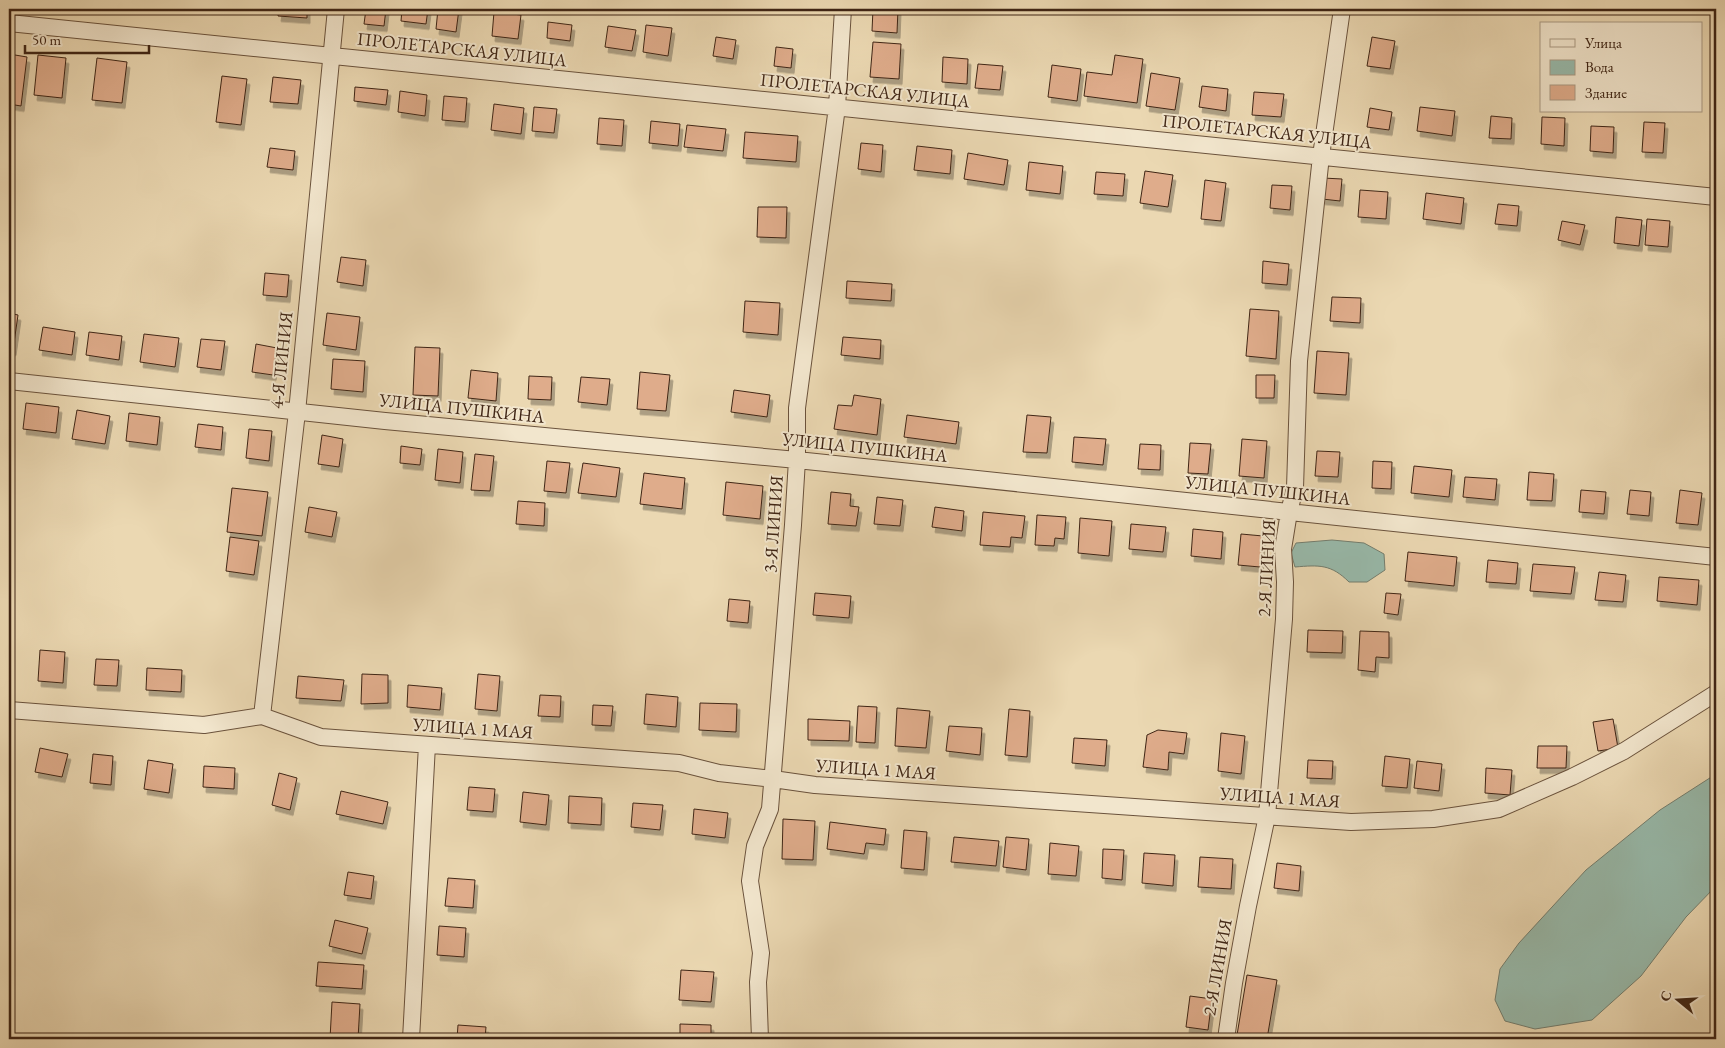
<svg xmlns="http://www.w3.org/2000/svg" width="1725" height="1048" viewBox="0 0 1725 1048" font-family="'EB Garamond',serif">
<style>
.water{fill:#98baab;stroke:#747e6f}
.building{fill:#dfac8b;stroke:#3f2515;filter:url(#shadow)}
.lines{fill:none;stroke-linecap:round;stroke-linejoin:round}
.street-casing{stroke:#6a523c;stroke-width:18}
.street{stroke:#f2e6cd;stroke-width:16}
.labels{text-anchor:middle;dominant-baseline:central;stroke-width:4;stroke-linejoin:round;paint-order:stroke}
.street-label{font-size:18px;fill:#3f2515;stroke:#f2e6cd}
</style>
<defs>
<filter id="shadow"><feDropShadow dx="3" dy="5.5" stdDeviation="0" flood-color="#0004"/></filter>
</defs>
<rect width="100%" height="100%" fill="#ebd8b2"/>
<filter id="stains"><feTurbulence type="fractalNoise" baseFrequency=".004" numOctaves="4"/><feColorMatrix values="0 0 0 0 .2 0 0 0 0 .09 0 0 0 0 .02 0 0 0 .5 -.17"/></filter>
<radialGradient id="worn" r=".72"><stop offset=".6" stop-color="#630" stop-opacity="0"/><stop offset="1" stop-color="#630" stop-opacity=".3"/></radialGradient>
<path class="water" d="M1332 540 1364 543 1384 554 1385 570 1367 582H1349C1331 564 1319 565 1295 567L1291 553 1296 543Z
M1716 774V886L1686 917 1641 976 1592 1020 1535 1029 1505 1021 1495 1000 1500 969 1519 943 1586 870 1660 810Z"/>
<path class="building" d="M279 9H307V18L278 16Z
M366 9H386L384 26 364 24Z
M402 9H428L426 24 401 21Z
M438 9H459L456 32 436 29Z
M873 9H898L897 33 872 31Z
M494 12 521 15 518 39 492 36Z
M548 22 572 25 570 41 547 38Z
M646 25 672 28 668 56 643 52Z
M608 26 636 30 632 51 605 47Z
M716 37 736 40 733 59 713 56Z
M1372 37 1395 41 1390 69 1367 66Z
M873 42 901 44 899 79 870 77Z
M776 47 793 49 791 68 774 66Z
M9 54 27 57 21 106 9 104Z
M38 55 66 58 62 98 34 95Z
M1115 55 1143 59 1137 103 1084 96 1087 72 1112 75Z
M943 57 968 59 967 84 942 82Z
M97 58 127 62 122 103 92 100Z
M978 64 1003 66 1000 90 975 88Z
M1052 65 1081 69 1077 101 1048 97Z
M1151 73 1180 78 1175 110 1146 106Z
M222 76 247 79 241 125 216 122Z
M273 77 301 80 298 104 270 102Z
M1202 86 1228 89 1226 111 1199 107Z
M355 87 388 90 386 105 354 101Z
M400 91 427 95 425 116 398 112Z
M1254 92 1284 94 1281 117 1252 115Z
M444 96 467 98 465 122 442 120Z
M494 104 524 108 521 134 491 130Z
M534 107 557 109 554 133 532 131Z
M1420 107 1455 111 1452 136 1417 131Z
M1370 108 1392 112 1389 130 1367 127Z
M1491 116 1512 118 1511 139 1489 138Z
M1542 117 1565 118 1564 146 1541 144Z
M599 118 624 120 622 146 597 144Z
M651 121 680 124 678 146 649 143Z
M1644 122 1665 123 1663 153 1642 152Z
M687 125 726 129 723 151 684 147Z
M1591 126 1614 127 1613 153 1590 151Z
M745 132 798 136 796 162 743 158Z
M861 143 883 145 881 172 858 169Z
M917 146 952 150 950 174 914 170Z
M270 148 295 151 293 170 267 167Z
M968 153 1008 160 1004 185 964 179Z
M1029 162 1063 166 1060 194 1026 190Z
M1145 171 1173 175 1168 207 1140 203Z
M1096 172 1125 174 1123 196 1094 194Z
M1323 178 1342 179 1340 201 1322 199Z
M1205 180 1226 183 1221 221 1201 219Z
M1272 185 1292 186 1290 210 1270 208Z
M1360 190 1388 192 1386 219 1358 217Z
M1426 193 1464 198 1461 224 1423 219Z
M1498 204 1519 206 1517 226 1495 224Z
M758 207H787L786 238 757 237Z
M1616 217 1642 220 1639 246 1614 243Z
M1647 219 1670 221 1668 247 1645 245Z
M1562 221 1585 225 1580 245 1558 240Z
M341 257 366 260 363 286 337 282Z
M1263 261 1289 264 1287 285 1262 283Z
M265 273 289 275 287 297 263 295Z
M847 281 892 284 891 301 846 298Z
M1332 297 1361 298 1360 323 1330 321Z
M745 301 780 303 778 335 743 332Z
M1250 309 1279 311 1276 359 1246 356Z
M9 313 18 315 13 350H9Z
M327 313 360 317 356 350 323 345Z
M43 327 75 332 72 355 39 350Z
M89 332 122 336 119 360 86 355Z
M144 334 179 338 175 367 140 362Z
M843 337 881 340 880 359 841 355Z
M201 339 225 341 221 370 197 367Z
M256 344 277 348 273 375 252 372Z
M415 347 440 348 438 396 413 395Z
M1317 351 1349 353 1346 395 1314 393Z
M333 359 365 361 363 392 331 389Z
M471 370 498 373 496 401 468 398Z
M640 372 670 375 666 411 637 409Z
M1256 375H1275L1274 398H1256Z
M529 376 552 377 551 400 528 399Z
M581 377 610 379 607 405 578 402Z
M734 390 770 395 767 417 731 412Z
M854 395 881 399 877 435 834 429 838 405 852 406Z
M26 403 59 407 56 433 23 429Z
M77 410 110 416 105 444 72 439Z
M129 413 160 417 157 445 126 441Z
M907 415 959 422 956 444 904 437Z
M1027 415 1051 417 1047 453 1023 452Z
M198 424 223 427 221 450 195 447Z
M249 429 272 431 269 461 246 458Z
M322 435 343 439 339 467 318 464Z
M1074 437 1106 439 1103 465 1072 462Z
M1242 439 1267 441 1264 478 1239 476Z
M1190 443 1211 444 1208 474 1188 473Z
M1140 444 1161 445 1160 470 1138 469Z
M401 446 422 449 420 465 400 463Z
M438 449 463 452 460 483 435 480Z
M1317 451 1340 452 1338 477 1315 476Z
M475 454 494 456 490 491 471 490Z
M547 461 570 463 566 493 544 491Z
M1373 461 1392 462 1391 489 1372 488Z
M583 463 620 468 616 497 578 493Z
M1414 466 1452 470 1449 497 1411 493Z
M1529 472 1554 474 1552 501 1527 500Z
M644 473 685 478 682 509 640 504Z
M1465 477 1497 479 1495 500 1463 497Z
M726 482 763 486 760 519 723 515Z
M232 488 268 492 262 536 227 532Z
M1581 490 1606 492 1604 514 1579 512Z
M1630 490 1651 492 1649 516 1627 514Z
M1680 490 1702 493 1698 525 1676 523Z
M831 492 851 494 850 506 859 507 856 526 828 524Z
M877 497 903 500 900 526 874 524Z
M518 501 545 503 544 526 516 524Z
M309 507 337 512 332 537 305 532Z
M935 507 964 511 962 531 932 527Z
M983 512 1025 516 1022 538 1011 537 1010 547 980 545Z
M1037 515 1066 517 1064 539 1055 538 1054 546 1035 545Z
M1080 518 1112 521 1109 556 1078 553Z
M1131 524 1166 527 1163 552 1129 549Z
M1193 529 1223 532 1221 559 1191 556Z
M1241 534 1263 536 1260 567 1238 565Z
M230 537 259 541 254 575 226 571Z
M1408 552 1457 557 1454 586 1405 581Z
M1488 560 1518 563 1516 584 1486 582Z
M1533 564 1575 567 1571 594 1530 591Z
M1599 572 1626 575 1623 602 1595 600Z
M1659 577 1699 580 1697 605 1657 601Z
M815 593 851 596 849 618 813 615Z
M1386 593 1401 594 1398 615 1384 613Z
M729 599 750 601 748 623 727 621Z
M1308 630 1343 631 1342 653 1307 652Z
M1360 631 1389 632V658L1376 657 1375 672 1358 670Z
M40 650 65 652 63 683 38 681Z
M96 659 119 660 117 686 94 685Z
M147 668 182 670 181 692 146 690Z
M362 674 388 675V703L361 704Z
M478 674 500 676 497 711 475 709Z
M298 676 344 680 341 701 296 698Z
M408 685 442 688 440 710 407 707Z
M646 694 678 697 676 727 644 724Z
M540 695 561 696 560 717 538 716Z
M700 703 737 704 736 732 699 730Z
M593 705 613 706 611 726 592 725Z
M858 706 877 707 875 743 856 742Z
M897 708 930 711 926 748 895 746Z
M1009 709 1030 711 1027 757 1005 755Z
M808 719 850 721 849 741 808 740Z
M1613 719 1618 748 1598 751 1593 722Z
M949 726 982 728 980 755 946 751Z
M1158 730 1187 733 1184 754 1169 752 1168 770 1143 767 1147 735Z
M1221 733 1245 736 1241 774 1218 771Z
M1074 738 1107 740 1105 766 1072 763Z
M1538 746H1567L1566 768H1537Z
M40 748 68 754 62 777 35 772Z
M93 754 113 756 111 785 90 783Z
M1385 756 1410 759 1407 788 1382 786Z
M148 760 173 764 169 793 144 789Z
M1308 760 1333 761 1332 779 1307 778Z
M1417 761 1442 764 1439 791 1414 788Z
M204 766 235 768 234 789 203 787Z
M1486 768 1512 770 1510 795 1485 793Z
M279 773 297 778 290 810 272 805Z
M469 787 495 789 493 812 467 810Z
M341 791 388 802 383 824 336 814Z
M523 792 549 795 546 825 520 822Z
M569 796 602 798 601 825 568 823Z
M633 803 663 805 660 830 631 827Z
M694 809 728 813 725 838 692 834Z
M783 819 815 821 813 860 782 859Z
M830 822 886 829 884 845 866 843 864 854 827 849Z
M904 830 927 832 924 870 901 868Z
M954 837 999 841 996 866 951 862Z
M1006 837 1029 839 1026 870 1003 867Z
M1050 843 1079 846 1076 876 1048 874Z
M1103 849 1124 850 1122 880 1102 878Z
M1144 853 1175 855 1173 886 1142 883Z
M1200 857 1233 859 1231 889 1198 887Z
M1277 863 1301 866 1299 891 1274 888Z
M348 872 374 876 371 899 344 895Z
M448 878 475 880 473 908 445 906Z
M335 920 368 928 362 954 329 946Z
M439 926 466 928 464 957 437 955Z
M318 962 364 965 362 989 316 986Z
M681 970 714 972 711 1002 679 1000Z
M1247 975 1277 980 1267 1039 1237 1035Z
M1190 996 1212 999 1208 1030 1186 1027Z
M332 1002 360 1004 358 1039H330Z
M680 1024 711 1025V1039H680Z
M458 1025 486 1027 485 1039H457Z"/>
<g class="lines">
<defs>
<path id="street" d="M9 23 1716 197
M9 381 385 421 797 460 1716 557
M9 710 204 725 262 716 321 737 679 763 719 773 773 779 815 785 1351 822 1433 819 1499 809 1572 777 1624 751 1716 693
M262 716 297 412 336 9
M411 1039 427 745
M760 1039 758 982 761 953 750 881 755 846 770 809 793 525 797 460V408L837 107 843 9
M1226 1039 1234 983 1248 906 1267 816 1284 619 1285 582 1283 549 1289 512 1295 488 1299 361 1321 156 1342 9"/>
</defs>
<use href="#street" class="street-casing"/>
<use href="#street" class="street"/>
</g>
<g class="labels">
<g class="street-label">
<text transform="translate(462 49) rotate(6)">ПРОЛЕТАРСКАЯ УЛИЦА</text>
<text transform="translate(865 90) rotate(6)">ПРОЛЕТАРСКАЯ УЛИЦА</text>
<text transform="translate(1267 131) rotate(6)">ПРОЛЕТАРСКАЯ УЛИЦА</text>
<text transform="translate(281 360) rotate(-84)">4-Я ЛИНИЯ</text>
<text transform="translate(462 408) rotate(6)">УЛИЦА ПУШКИНА</text>
<text transform="translate(865 447) rotate(6)">УЛИЦА ПУШКИНА</text>
<text transform="translate(1268 490) rotate(6)">УЛИЦА ПУШКИНА</text>
<text transform="translate(773 524) rotate(-86)">3-Я ЛИНИЯ</text>
<text transform="translate(1266 568) rotate(-87)">2-Я ЛИНИЯ</text>
<text transform="translate(473 728) rotate(4)">УЛИЦА 1 МАЯ</text>
<text transform="translate(876 769) rotate(4)">УЛИЦА 1 МАЯ</text>
<text transform="translate(1280 797) rotate(4)">УЛИЦА 1 МАЯ</text>
<text transform="translate(1217 967) rotate(-80)">2-Я ЛИНИЯ</text>
</g>
</g>
<rect width="1725" height="1048" fill="none" stroke="#ebd8b2" stroke-width="30"/>
<rect x="10" y="10" width="1705" height="1028" fill="none" stroke="#3f2515" stroke-width="2.5"/>
<rect x="15" y="15" width="1695" height="1018" fill="none" stroke="#3f2515"/>
<rect x="1540" y="22" width="162" height="90" fill="#f2e6cd" stroke="#aa9983"/>
<rect x="1550" y="39" width="25" height="8" fill="#f2e6cd" stroke="#aa9983"/>
<text x="1585" y="48" font-size="15" fill="#3f2515">Улица</text>
<rect x="1550" y="60" width="25" height="15" fill="#98baab" stroke="#aa9983"/>
<text x="1585" y="72" font-size="15" fill="#3f2515">Вода</text>
<rect x="1550" y="85" width="25" height="15" fill="#dfac8b" stroke="#aa9983"/>
<text x="1585" y="98" font-size="15" fill="#3f2515">Здание</text>
<g transform="translate(1678 1000) rotate(288)" stroke="#f2e6cd" stroke-width="4" paint-order="stroke">
<path d="M0-4L9 19L0 12L-9 19Z" fill="#3f2515"/>
<text y="-8" font-size="14" font-weight="bold" text-anchor="middle" fill="#3f2515">С</text>
</g>
<path d="M25 45v8h124v-8" fill="none" stroke="#3f2515" stroke-width="2.5"/>
<text x="32" y="45" font-size="15" fill="#3f2515" stroke="#f2e6cd" stroke-width="4" paint-order="stroke">50 m</text>
<rect width="100%" height="100%" filter="url(#stains)"/>
<rect width="100%" height="100%" fill="url(#worn)"/>
</svg>
